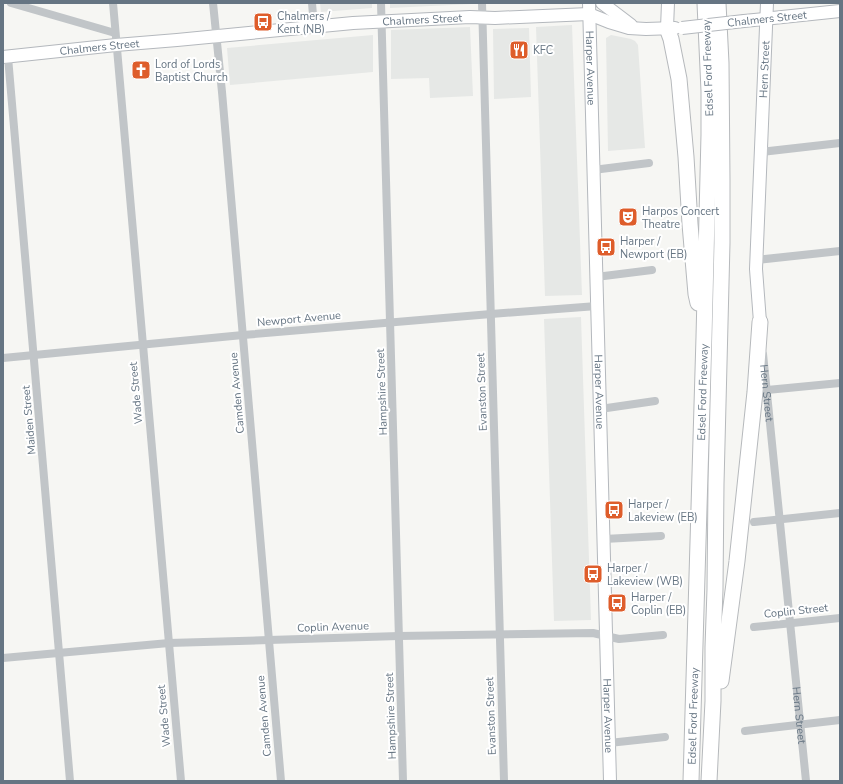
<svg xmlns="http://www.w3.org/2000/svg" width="843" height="784" viewBox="0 0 843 784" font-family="'Nunito Sans',sans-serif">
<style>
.built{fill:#e6e8e6}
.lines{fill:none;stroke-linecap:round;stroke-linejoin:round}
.secondary-casing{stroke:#b4b8bd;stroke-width:14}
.highway-casing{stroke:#b6b9bc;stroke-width:17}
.street{stroke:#c1c5c8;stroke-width:8}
.secondary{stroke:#fff;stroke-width:12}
.highway{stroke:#fff;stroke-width:15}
.secondary-bridge-casing{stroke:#b4b8bd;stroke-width:14;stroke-linecap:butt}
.secondary-bridge{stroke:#fff;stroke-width:12}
.labels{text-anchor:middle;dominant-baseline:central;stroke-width:4;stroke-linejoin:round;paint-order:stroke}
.poi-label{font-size:11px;fill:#667583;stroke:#fff;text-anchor:start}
.street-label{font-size:11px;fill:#667583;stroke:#fff}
</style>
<rect width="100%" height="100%" fill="#f6f6f3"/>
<path class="built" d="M320 3H372V8L321 12Z
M390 3H472V4L390 8Z
M572 25 582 295 545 296 536 27Z
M470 27 473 96 430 98 429 78 391 79V30Z
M529 28 531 97 494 99 493 29Z
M373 35V72L230 85 227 48Z
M611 35 631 39 635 41 638 45 645 148 608 151 606 38Z
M581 317 591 620 554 621 544 319Z"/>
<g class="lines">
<defs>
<g id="secondary">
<path id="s2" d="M589 3 610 781"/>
<path d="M602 3 631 25"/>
<path d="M744 21 840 11"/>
<path d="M667 28 668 3"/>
<path id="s3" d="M3 57 116 45 177 40 353 23 470 17 495 18 589 14 609 22 629 28 646 29 675 28"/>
<path id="s4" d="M760 322 756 269 767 3"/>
</g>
<g id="highway">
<path d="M667 28 671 39 679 79 686 157 690 224 696 294 698 303"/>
<path d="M721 681 737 561 755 392 760 322"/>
<path id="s5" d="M691 781 704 337 709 135V91L705 3"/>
<path d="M709 781 713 701V647L715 589 716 484 722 243V180L721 63 718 3"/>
</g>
</defs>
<use href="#secondary" class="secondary-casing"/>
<use href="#highway" class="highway-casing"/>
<g class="street">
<path d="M11 3 115 33"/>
<path d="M113 3 143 345 181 781"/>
<path d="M213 3 222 92 281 781"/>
<path d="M312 3 314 27"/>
<path d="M381 3 403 781"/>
<path d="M482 3 504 781"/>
<path d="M8 57 70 781"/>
<path d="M761 152 840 143"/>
<path d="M593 170 649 163"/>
<path d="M756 260 840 251"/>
<path d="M596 277 652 270"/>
<path id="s1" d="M763 354 806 781"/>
<path d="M3 358 243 335 491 314 597 306"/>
<path d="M767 390 840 383"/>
<path d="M600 409 655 401"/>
<path d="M754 522 840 513"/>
<path d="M604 539 661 536"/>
<path d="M754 627 840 618"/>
<path d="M3 658 169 643 269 640 399 636 593 633 619 639 663 635"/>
<path d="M745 731 840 720"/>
<path d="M609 743 665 737"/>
</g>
<use href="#secondary" class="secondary"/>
<use href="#highway" class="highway"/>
<defs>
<path id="secondary-bridge" d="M682 28 744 21"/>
</defs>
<use href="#secondary-bridge" class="secondary-bridge-casing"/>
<use href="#secondary-bridge" class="secondary-bridge"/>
</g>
<defs>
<symbol id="bus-square" viewBox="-11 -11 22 22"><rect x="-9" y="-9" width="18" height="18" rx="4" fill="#de5d2b" stroke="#fff"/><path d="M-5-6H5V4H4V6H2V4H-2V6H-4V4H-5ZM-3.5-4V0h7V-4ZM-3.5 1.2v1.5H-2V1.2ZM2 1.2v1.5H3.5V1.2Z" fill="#fff"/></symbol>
<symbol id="restaurant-square" viewBox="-11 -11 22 22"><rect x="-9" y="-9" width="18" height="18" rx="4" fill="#de5d2b" stroke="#fff"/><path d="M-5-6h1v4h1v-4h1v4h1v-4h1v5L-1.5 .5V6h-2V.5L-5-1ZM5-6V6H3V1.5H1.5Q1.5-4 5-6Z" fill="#fff"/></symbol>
<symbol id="church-square" viewBox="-11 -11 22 22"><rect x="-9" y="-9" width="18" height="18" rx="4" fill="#de5d2b" stroke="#fff"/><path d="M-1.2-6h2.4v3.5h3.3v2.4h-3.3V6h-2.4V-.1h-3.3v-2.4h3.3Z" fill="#fff"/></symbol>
<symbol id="theatre-square" viewBox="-11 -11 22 22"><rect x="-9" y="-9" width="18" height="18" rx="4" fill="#de5d2b" stroke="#fff"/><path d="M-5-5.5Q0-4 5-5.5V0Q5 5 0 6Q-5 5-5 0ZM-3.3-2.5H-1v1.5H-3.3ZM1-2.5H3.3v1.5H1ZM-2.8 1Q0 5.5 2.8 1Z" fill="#fff"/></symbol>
</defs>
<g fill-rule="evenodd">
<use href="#bus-square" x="252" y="11" width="22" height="22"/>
<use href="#restaurant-square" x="508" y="39" width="22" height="22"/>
<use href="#church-square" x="130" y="59" width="22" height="22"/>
<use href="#theatre-square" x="617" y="206" width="22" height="22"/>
<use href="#bus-square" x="595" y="236" width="22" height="22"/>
<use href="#bus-square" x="603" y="499" width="22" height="22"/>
<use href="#bus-square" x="582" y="563" width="22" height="22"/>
<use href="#bus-square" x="606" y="592" width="22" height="22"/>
</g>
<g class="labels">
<g class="poi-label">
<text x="277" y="16">Chalmers /<tspan x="277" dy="13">Kent (NB)</tspan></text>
<text x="533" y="50">KFC</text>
<text x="155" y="64">Lord of Lords<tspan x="155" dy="13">Baptist Church</tspan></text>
<text x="642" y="211">Harpos Concert<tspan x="642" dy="13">Theatre</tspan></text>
<text x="620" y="241">Harper /<tspan x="620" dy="13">Newport (EB)</tspan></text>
<text x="628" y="504">Harper /<tspan x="628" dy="13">Lakeview (EB)</tspan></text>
<text x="607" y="568">Harper /<tspan x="607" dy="13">Lakeview (WB)</tspan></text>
<text x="631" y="597">Harper /<tspan x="631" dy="13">Coplin (EB)</tspan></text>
</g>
<g class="street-label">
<text transform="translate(767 19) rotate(-6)">Chalmers Street</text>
<text stroke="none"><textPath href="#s3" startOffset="421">Chalmers Street</textPath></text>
<text stroke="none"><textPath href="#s3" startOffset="97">Chalmers Street</textPath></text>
<text stroke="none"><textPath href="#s2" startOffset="65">Harper Avenue</textPath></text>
<text transform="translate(708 68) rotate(-92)">Edsel Ford Freeway</text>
<text stroke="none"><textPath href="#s4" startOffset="253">Hern Street</textPath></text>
<text transform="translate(299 319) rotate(-5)">Newport Avenue</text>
<text transform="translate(382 392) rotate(-92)">Hampshire Street</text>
<text transform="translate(482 392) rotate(-92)">Evanston Street</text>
<text stroke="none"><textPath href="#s2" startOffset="389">Harper Avenue</textPath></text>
<text stroke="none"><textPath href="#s5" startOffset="389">Edsel Ford Freeway</textPath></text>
<text transform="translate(136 393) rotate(-95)">Wade Street</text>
<text transform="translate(237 393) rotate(-95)">Camden Avenue</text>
<text stroke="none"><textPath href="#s1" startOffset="39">Hern Street</textPath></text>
<text transform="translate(29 420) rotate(-95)">Maiden Street</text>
<text transform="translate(796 611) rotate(-6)">Coplin Street</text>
<text transform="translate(333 627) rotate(-2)">Coplin Avenue</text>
<text stroke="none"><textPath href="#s1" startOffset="363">Hern Street</textPath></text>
<text transform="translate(164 716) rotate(-95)">Wade Street</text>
<text transform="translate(264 716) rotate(-95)">Camden Avenue</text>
<text transform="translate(391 716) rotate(-92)">Hampshire Street</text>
<text transform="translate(491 716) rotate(-92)">Evanston Street</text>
<text stroke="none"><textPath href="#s2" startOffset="713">Harper Avenue</textPath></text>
<text stroke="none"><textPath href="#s5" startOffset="65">Edsel Ford Freeway</textPath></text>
</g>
</g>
<rect width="843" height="784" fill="none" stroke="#667583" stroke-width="8"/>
</svg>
